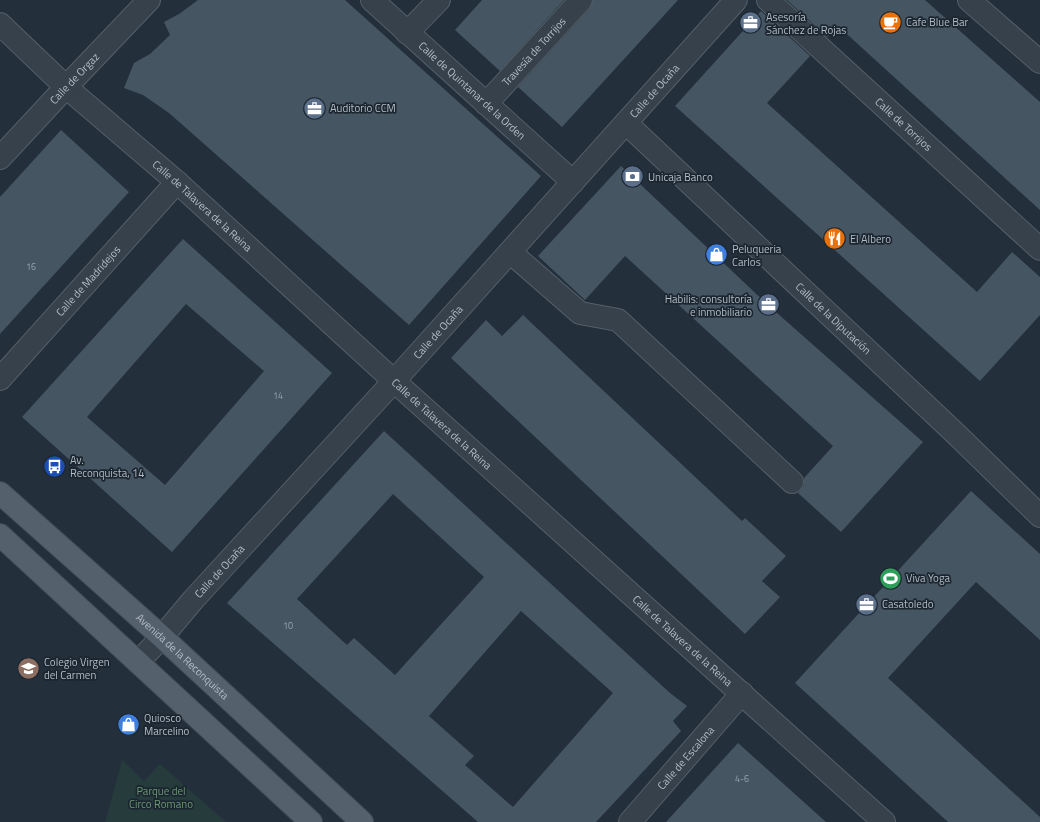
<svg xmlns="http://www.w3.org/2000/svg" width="1040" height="822" viewBox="0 0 1040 822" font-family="'Titillium Web',sans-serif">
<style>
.green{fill:#253b3c}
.building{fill:#465562;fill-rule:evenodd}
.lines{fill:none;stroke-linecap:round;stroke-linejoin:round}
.minor-casing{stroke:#555f69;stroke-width:24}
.major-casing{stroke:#404a54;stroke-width:24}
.minor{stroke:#36414b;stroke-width:22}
.major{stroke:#54606b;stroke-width:22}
.labels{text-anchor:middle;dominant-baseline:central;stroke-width:3.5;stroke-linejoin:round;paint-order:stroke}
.number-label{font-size:9px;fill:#97a2ae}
.poi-label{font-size:11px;fill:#b2bcc7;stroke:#1c2630;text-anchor:start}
.street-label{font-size:11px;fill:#b2bcc7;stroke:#1c2630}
.park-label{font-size:11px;fill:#699870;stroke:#1c2630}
</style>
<rect width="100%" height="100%" fill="#232f3b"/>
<path class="green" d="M122 760 144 781 160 764 226 822H105Z"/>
<path class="building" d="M198 0H345L541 176 409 325 169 113 143 95 124 88 134 63 150 54 170 35 164 22 179 14Z
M482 0H564L500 71 455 30Z
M593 0H678L562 127 518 87 590 8Z
M787 0H925L1040 102V210L838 26 827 37Z
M761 11 810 56 767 103 977 292 1012 252 1040 277V315L980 381 675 106Z
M61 130 129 192 0 334V197Z
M621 166 768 305 923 442 841 532 798 493 801 490 804 485V478L833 446 625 256 585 300 538 256Z
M183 239 332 373 172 552 22 417ZM186 304 264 371 165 485 87 417Z
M523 315 742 521 745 518 786 556 762 581 780 597 745 634 451 358 486 320 502 336Z
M384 431 670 693 687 706 673 721 681 731 596 822H478L227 603ZM393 494 484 577 395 675 354 638 347 645 297 599ZM521 611 613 693 513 807 465 765 474 756 429 716Z
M971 491 1040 554V640L976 582 888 678 1040 817V822H948L795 683Z
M738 743 826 822H666Z"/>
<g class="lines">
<defs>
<g id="minor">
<path id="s1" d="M372 0 573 182"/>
<path id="s2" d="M768 0 1040 249"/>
<path d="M969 0 1040 62"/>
<path id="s3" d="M0 24 66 87 177 182 394 381 884 822"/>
<path d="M407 33 439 0"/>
<path id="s4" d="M486 104 581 0"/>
<path id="s5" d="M626 123 956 434 1040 516"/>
<path id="s6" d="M0 158 66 87 149 0"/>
<path d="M510 252 580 313 618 320 792 482"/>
<path id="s7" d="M0 379 177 182"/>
<path id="s8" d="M138 662 162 637 193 600 394 381 736 0"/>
<path id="s9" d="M630 822 742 693"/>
</g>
<g id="major">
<path id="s10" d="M0 493 162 637 362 822"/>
<path d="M0 535 311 822"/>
</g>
</defs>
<use href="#minor" class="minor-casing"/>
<use href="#major" class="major-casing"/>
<use href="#minor" class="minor"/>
<use href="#major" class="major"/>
</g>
<defs>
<symbol id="cafe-disc" viewBox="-11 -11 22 22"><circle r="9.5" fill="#e8710a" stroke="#1c2630"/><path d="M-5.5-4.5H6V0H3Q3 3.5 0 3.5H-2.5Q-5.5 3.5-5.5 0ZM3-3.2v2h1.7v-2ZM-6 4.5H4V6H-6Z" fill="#fff"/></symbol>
<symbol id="office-disc" viewBox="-11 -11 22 22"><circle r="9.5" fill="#5c6f8a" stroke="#1c2630"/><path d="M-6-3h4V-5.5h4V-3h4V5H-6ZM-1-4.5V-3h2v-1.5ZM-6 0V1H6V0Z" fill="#fff"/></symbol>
<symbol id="bank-disc" viewBox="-11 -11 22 22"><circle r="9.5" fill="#5c6f8a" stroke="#1c2630"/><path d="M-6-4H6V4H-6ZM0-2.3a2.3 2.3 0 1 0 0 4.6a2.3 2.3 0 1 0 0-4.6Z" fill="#fff"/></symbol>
<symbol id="restaurant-disc" viewBox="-11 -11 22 22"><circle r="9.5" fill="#e8710a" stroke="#1c2630"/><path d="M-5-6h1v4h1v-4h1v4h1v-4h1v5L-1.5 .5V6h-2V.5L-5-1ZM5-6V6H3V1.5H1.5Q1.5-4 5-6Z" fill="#fff"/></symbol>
<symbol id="shop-disc" viewBox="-11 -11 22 22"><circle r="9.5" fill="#3f7fe0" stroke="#1c2630"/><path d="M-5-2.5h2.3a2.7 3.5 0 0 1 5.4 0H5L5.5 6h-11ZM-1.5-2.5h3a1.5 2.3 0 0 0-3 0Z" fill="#fff"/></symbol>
<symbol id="bus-disc" viewBox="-11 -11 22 22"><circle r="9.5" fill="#1a4fb4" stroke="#1c2630"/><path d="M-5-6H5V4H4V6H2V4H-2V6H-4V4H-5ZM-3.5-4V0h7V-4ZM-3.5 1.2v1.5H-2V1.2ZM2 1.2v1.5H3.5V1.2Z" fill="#fff"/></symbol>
<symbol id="stadium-disc" viewBox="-11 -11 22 22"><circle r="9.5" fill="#2e9e5b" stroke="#1c2630"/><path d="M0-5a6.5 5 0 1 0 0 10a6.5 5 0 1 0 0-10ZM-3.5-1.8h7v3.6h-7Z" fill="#fff"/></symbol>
<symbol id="school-disc" viewBox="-11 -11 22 22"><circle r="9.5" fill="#8d6e63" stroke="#1c2630"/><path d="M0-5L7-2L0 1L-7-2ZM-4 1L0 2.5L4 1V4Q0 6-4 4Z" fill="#fff"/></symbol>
</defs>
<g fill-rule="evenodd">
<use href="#cafe-disc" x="878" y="10" width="25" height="25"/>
<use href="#office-disc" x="738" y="10" width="25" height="25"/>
<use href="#office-disc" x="302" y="96" width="25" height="25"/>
<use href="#bank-disc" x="620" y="164" width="25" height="25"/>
<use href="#restaurant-disc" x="822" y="226" width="25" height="25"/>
<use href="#shop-disc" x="704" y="242" width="25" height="25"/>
<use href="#office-disc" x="756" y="292" width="25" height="25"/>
<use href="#bus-disc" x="42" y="454" width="25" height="25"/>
<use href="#stadium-disc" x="878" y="566" width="25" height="25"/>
<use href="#office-disc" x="854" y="592" width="25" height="25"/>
<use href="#school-disc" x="16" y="656" width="25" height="25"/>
<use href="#shop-disc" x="116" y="712" width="25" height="25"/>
</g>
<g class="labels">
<g class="number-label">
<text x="31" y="266">16</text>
<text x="278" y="395">14</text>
<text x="288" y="625">10</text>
<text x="742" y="778">4-6</text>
</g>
<g class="poi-label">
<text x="766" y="17">Asesoría<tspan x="766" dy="13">Sánchez de Rojas</tspan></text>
<text x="906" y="22">Cafe Blue Bar</text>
<text x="330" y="108">Auditorio CCM</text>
<text x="648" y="177">Unicaja Banco</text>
<text x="850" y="239">El Albero</text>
<text x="732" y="249">Peluqueria<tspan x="732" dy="13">Carlos</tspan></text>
<text x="752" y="299" text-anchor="end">Habilis: consultoría<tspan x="752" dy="13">e inmobiliario</tspan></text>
<text x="70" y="460">Av.<tspan x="70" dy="13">Reconquista, 14</tspan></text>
<text x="906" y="578">Viva Yoga</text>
<text x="882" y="604">Casatoledo</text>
<text x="44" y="662">Colegio Virgen<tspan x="44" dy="13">del Carmen</tspan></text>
<text x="144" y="718">Quiosco<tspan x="144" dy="13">Marcelino</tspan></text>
</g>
<g class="street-label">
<text stroke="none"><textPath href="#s4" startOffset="71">Travesía de Torrijos</textPath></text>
<text stroke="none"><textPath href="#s6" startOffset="109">Calle de Orgaz</textPath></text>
<text stroke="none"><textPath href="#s1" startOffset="135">Calle de Quintanar de la Orden</textPath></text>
<text stroke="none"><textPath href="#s8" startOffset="770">Calle de Ocaña</textPath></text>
<text stroke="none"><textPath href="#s2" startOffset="184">Calle de Torrijos</textPath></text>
<text stroke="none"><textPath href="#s3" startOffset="272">Calle de Talavera de la Reina</textPath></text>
<text stroke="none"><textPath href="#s7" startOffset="132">Calle de Madridejos</textPath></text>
<text stroke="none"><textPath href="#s5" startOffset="285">Calle de la Diputación</textPath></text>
<text stroke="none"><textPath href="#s8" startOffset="446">Calle de Ocaña</textPath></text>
<text stroke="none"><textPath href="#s3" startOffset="596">Calle de Talavera de la Reina</textPath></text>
<text stroke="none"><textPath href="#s8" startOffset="122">Calle de Ocaña</textPath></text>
<text stroke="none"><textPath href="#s3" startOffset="920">Calle de Talavera de la Reina</textPath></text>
<text stroke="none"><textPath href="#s10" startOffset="245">Avenida de la Reconquista</textPath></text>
<text stroke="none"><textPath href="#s9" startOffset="85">Calle de Escalona</textPath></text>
</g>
<g class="park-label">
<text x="161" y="791">Parque del<tspan x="161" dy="13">Circo Romano</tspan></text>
</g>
</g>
</svg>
